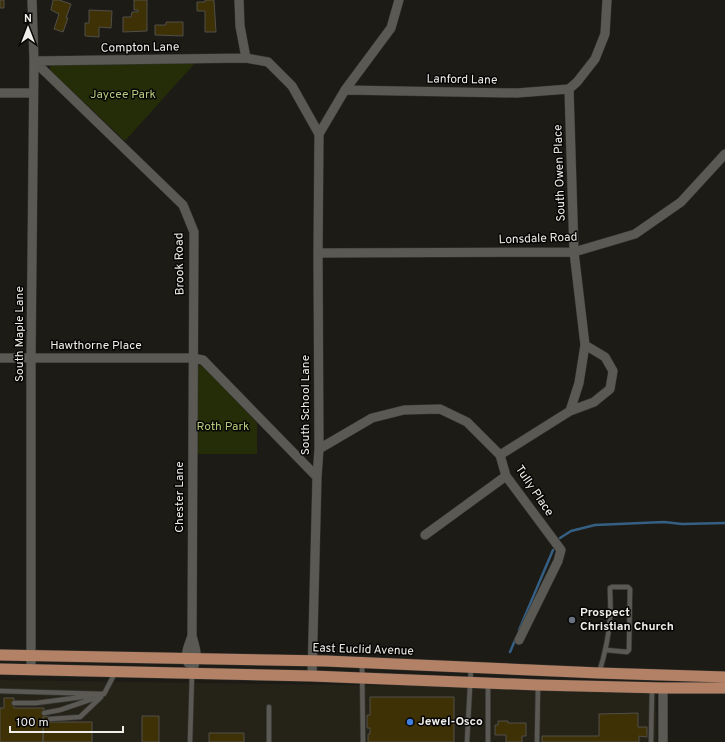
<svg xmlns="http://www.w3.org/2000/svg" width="725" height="742" viewBox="0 0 725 742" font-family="Overpass,sans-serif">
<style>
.built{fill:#252217}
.green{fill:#252d08}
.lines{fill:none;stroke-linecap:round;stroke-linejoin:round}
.stream{stroke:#356084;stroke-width:2.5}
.building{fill:#3e3106;stroke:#504e49}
.service-casing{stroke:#353431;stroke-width:6}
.minor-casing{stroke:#353431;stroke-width:10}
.primary-casing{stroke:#353431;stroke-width:12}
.service{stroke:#5b5953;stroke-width:4.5}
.minor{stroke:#5b5953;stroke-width:9}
.primary{stroke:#b38266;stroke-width:11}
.worship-dot{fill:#6b7280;stroke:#070605;stroke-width:1.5}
.shop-dot{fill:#3f7fe0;stroke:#070605;stroke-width:1.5}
.labels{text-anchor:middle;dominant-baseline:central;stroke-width:3;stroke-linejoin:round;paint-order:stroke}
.street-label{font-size:12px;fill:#efeeea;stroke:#070605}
.park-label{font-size:12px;fill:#b4c97b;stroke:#070605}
.poi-label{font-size:12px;font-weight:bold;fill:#efeeea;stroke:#070605;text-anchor:start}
</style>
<rect width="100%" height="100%" fill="#1d1b16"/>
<path class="built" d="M0 680 482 687 656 693 657 742H0Z"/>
<path class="green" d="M53 63H195L125 141 50 70V67Z
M201 364 257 423V454H195L197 367Z"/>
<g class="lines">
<path class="stream" d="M560 538 571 531 595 525 664 522 682 524 725 523
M519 630 553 550
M510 652 516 638"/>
</g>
<path class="building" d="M0 0H4V8H0Z
M53 0H59L71 4 66 18H68L63 32 54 29 59 14 51 10Z
M134 0H147V31L123 32V17H131L132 12H138V10H134Z
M205 0H214L216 32H205V11H197V2H205Z
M89 10 112 11 111 28 99 27V37L85 36V23H89Z
M166 22H183V36L155 35V25H166Z
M370 697H454V742H368V734H370V728H367V715H370Z
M4 698H14V708H44L43 742H0V708H4Z
M638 713V727H647V737L639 736V742H542V736H599V714Z
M49 716 50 722H92V742H43V717Z
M142 716H159V742H142Z
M498 721H508V723H526V736H522V742H506V735H495V725H498Z
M209 733H244V742H209Z"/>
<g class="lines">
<defs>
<path id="service" d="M362 664 363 742
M599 673C605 654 609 636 610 617 611 607 610 598 610 588L612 587H628L630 589 629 650 627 652 606 650
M0 691 104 694 115 673
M14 703H36L90 696
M44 713 60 710 101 696
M50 719 80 717 101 697
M190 742 192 674
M269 742V707
M467 742 471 668
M488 742V683
M537 742 538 686
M651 742 652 688"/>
<path id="minor" d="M239 0 240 26 246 58 268 62 292 86 319 134
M34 61 183 205 194 232 192 636C197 653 198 655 192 672
M34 61 246 58
M569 89 574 252 585 345 579 383 570 411
M345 90 517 93 569 89 577 82 595 59 605 34 607 0
M0 93H33
M318 253 574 252 635 234 681 202 725 154
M0 358H192L203 360 317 477
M319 449 372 418 404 410 440 409 467 422 500 455 506 476 561 550 558 561 519 640
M500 455 570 411 594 402 610 389 613 371 605 357 585 345
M425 535 506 476
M188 663C184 654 189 645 192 636
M31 669V358L34 61 32 0
M312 676 317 477 319 449 318 253 319 134 345 90 391 28 399 0
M663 742V688"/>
<path id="primary" d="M0 655 326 661 599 673 725 677
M0 669 312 676 538 685 663 688H725"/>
</defs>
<use href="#service" class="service-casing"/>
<use href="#minor" class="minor-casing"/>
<use href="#primary" class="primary-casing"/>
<use href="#service" class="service"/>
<use href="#minor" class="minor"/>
<use href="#primary" class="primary"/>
</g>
<circle class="worship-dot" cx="572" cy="620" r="4"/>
<circle class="shop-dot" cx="410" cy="722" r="4"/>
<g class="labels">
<g class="street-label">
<text transform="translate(140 48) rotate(-1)">Compton Lane</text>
<text transform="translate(462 80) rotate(1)">Lanford Lane</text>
<text transform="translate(560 173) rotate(-92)">South Owen Place</text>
<text transform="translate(538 239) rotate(-2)">Lonsdale Road</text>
<text transform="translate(180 264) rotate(-91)">Brook Road</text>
<text transform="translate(20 334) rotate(-90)">South Maple Lane</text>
<text x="96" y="346">Hawthorne Place</text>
<text transform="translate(306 405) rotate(-90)">South School Lane</text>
<text transform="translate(534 491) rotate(56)">Tully Place</text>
<text transform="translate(180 497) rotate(-90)">Chester Lane</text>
<text transform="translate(363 650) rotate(2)">East Euclid Avenue</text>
</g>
<g class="park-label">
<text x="123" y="95">Jaycee Park</text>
<text x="223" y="427">Roth Park</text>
</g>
<g class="poi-label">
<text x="580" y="613">Prospect<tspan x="580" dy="14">Christian Church</tspan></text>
<text x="418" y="722">Jewel-Osco</text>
</g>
</g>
<g transform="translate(28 28)" stroke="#070605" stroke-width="3" paint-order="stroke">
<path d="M0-3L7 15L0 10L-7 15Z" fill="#efeeea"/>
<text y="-6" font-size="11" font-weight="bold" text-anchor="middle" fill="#efeeea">N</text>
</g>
<path d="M10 726v6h113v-6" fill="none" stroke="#efeeea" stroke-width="2"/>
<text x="16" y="726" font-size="12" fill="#efeeea" stroke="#070605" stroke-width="3" paint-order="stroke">100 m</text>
</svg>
